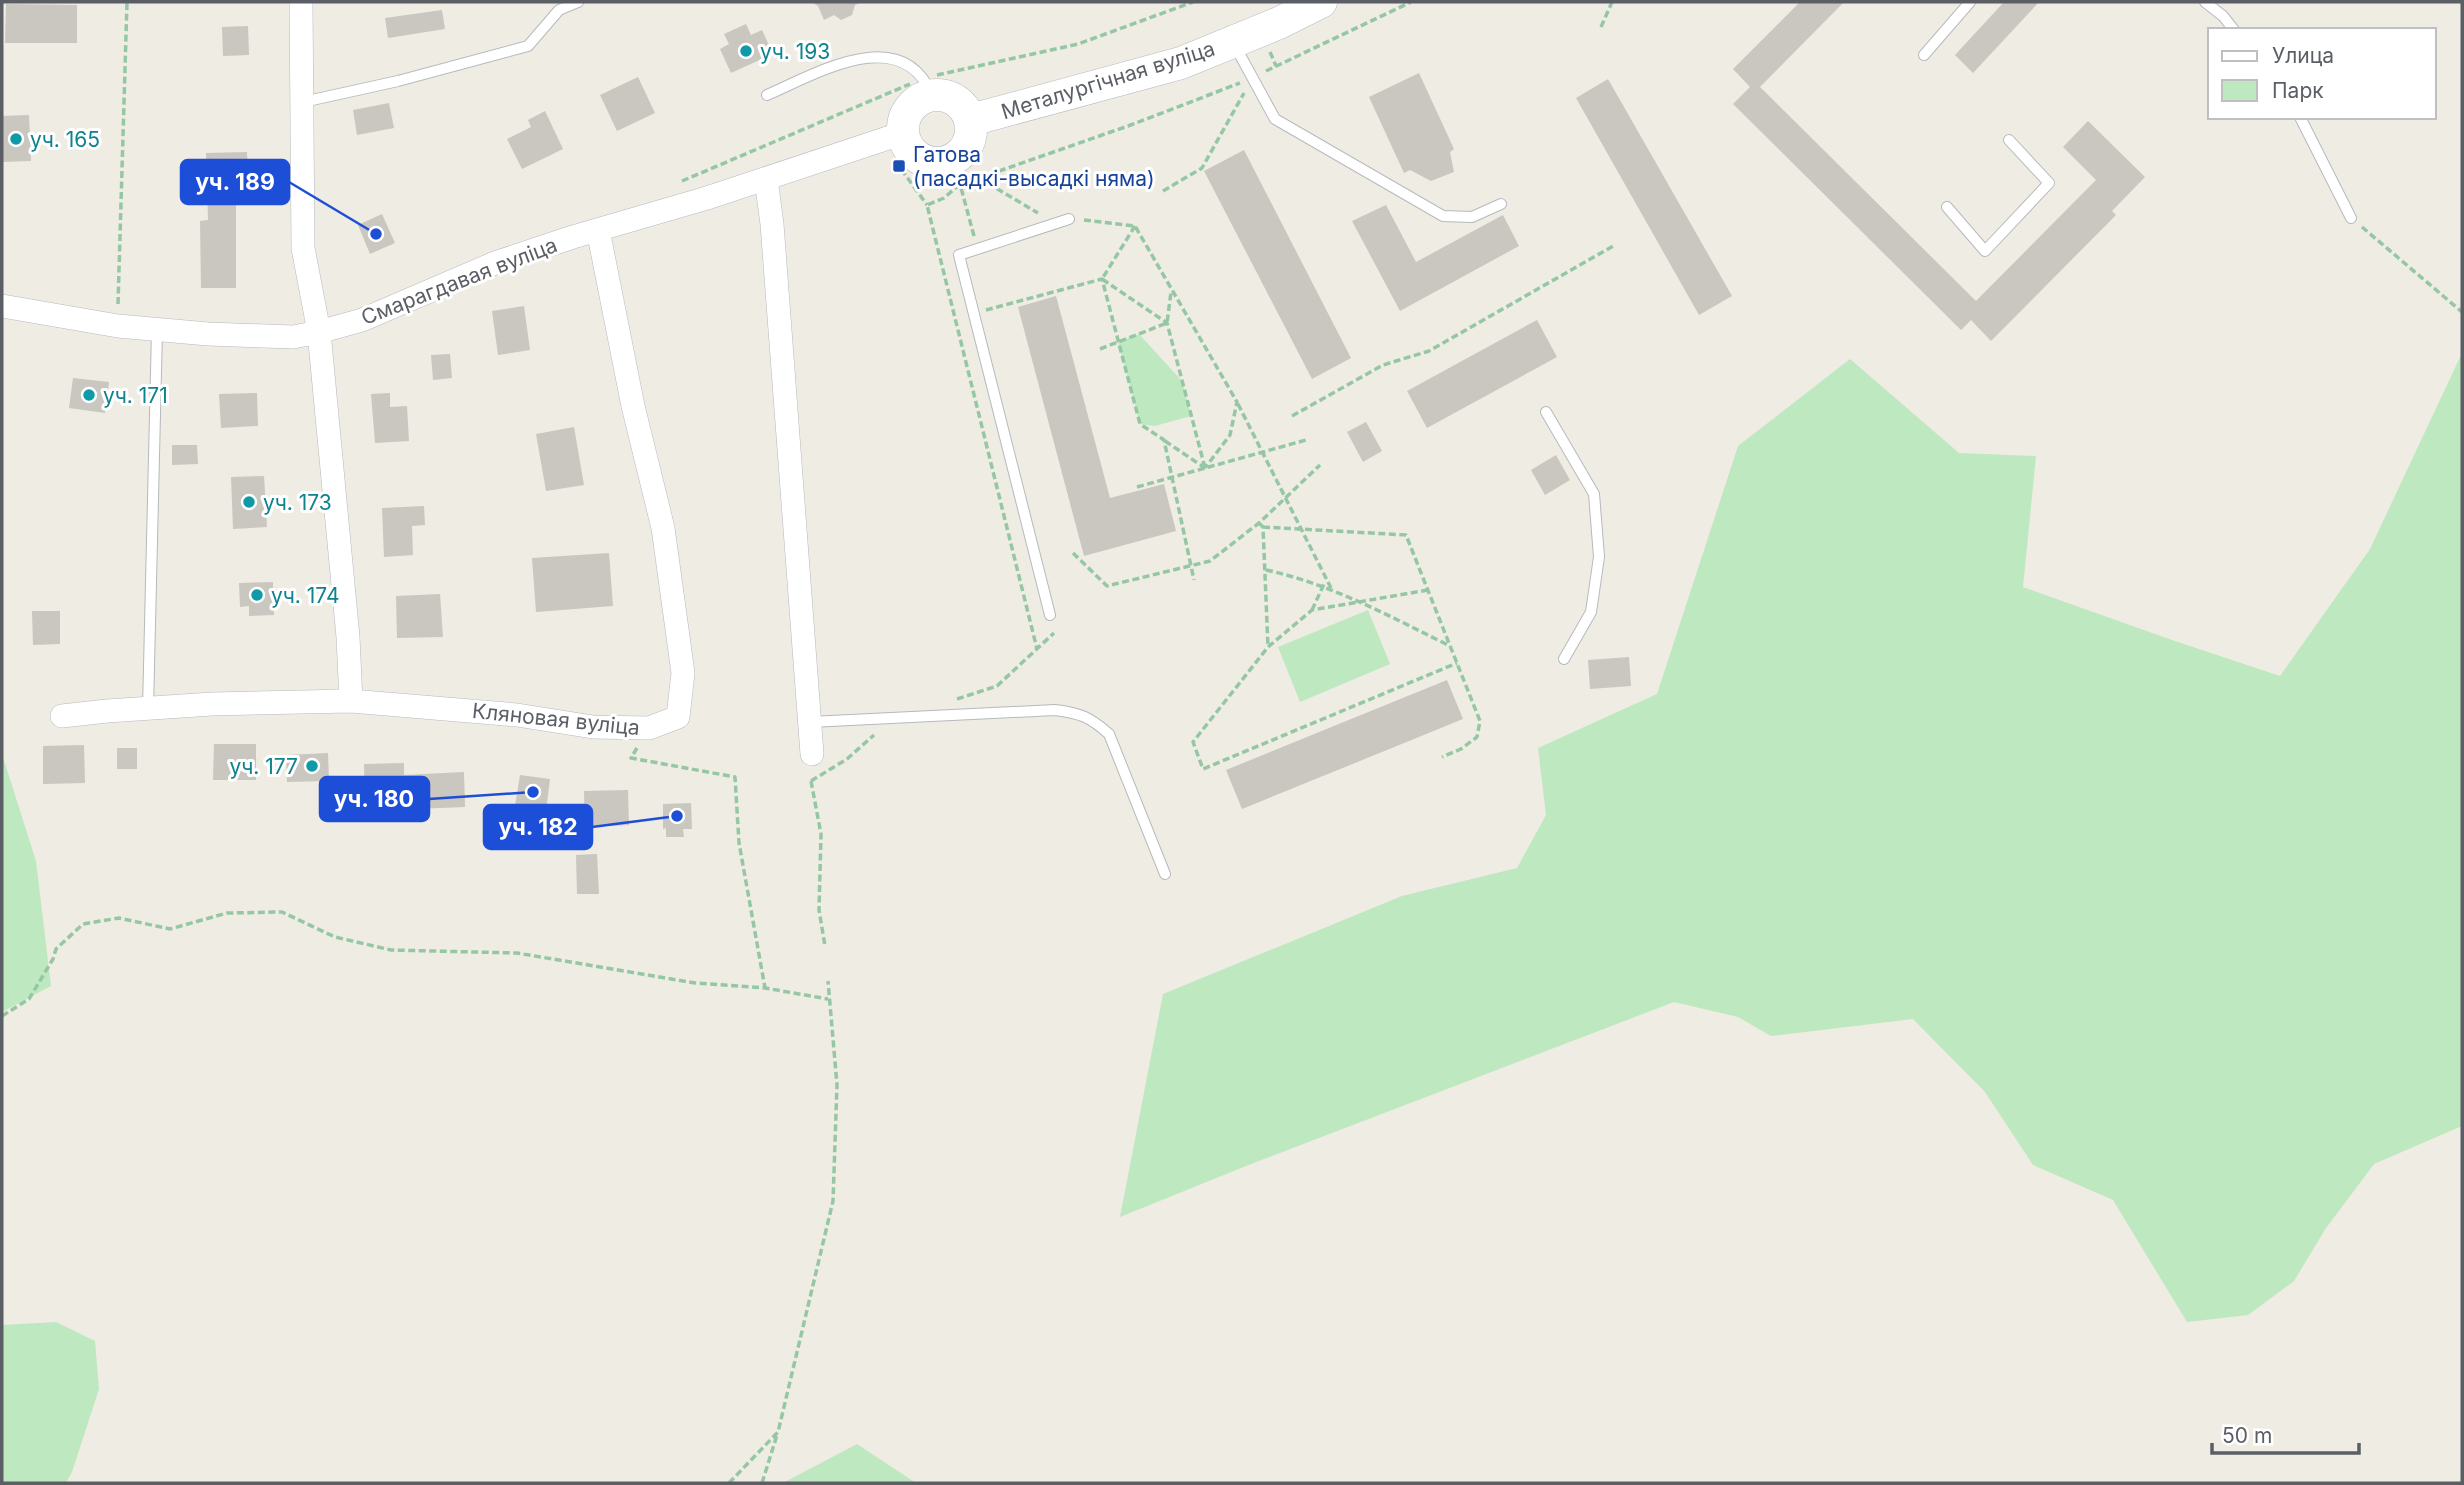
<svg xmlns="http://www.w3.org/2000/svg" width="2464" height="1485" viewBox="0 0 2464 1485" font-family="Inter,sans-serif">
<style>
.green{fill:#bee8bf}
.building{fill:#cac6c0}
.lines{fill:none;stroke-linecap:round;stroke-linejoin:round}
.lane-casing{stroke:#b6b9be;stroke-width:12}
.street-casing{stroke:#b6b9be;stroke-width:24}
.secondary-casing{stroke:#b7bac0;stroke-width:33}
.path{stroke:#96c7a4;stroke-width:3.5;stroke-dasharray:7 3.5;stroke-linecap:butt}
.lane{stroke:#fff;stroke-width:10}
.street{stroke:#fff;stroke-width:23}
.secondary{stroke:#fff;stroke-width:32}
.culture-dot{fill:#0f9aa8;stroke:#fff;stroke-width:2.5}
.transit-dot{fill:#1a4fb4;stroke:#fff;stroke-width:2.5}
.labels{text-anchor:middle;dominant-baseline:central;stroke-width:6;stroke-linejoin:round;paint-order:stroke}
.culture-label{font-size:21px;fill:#0d838f;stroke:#fff;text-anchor:start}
.street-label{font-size:21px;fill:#5b5f65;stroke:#fff}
.transit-label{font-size:21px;fill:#164399;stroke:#fff;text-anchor:start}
.leader{fill:none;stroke:#1d4ed8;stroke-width:2.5}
.callout-dot{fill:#1d4ed8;stroke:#fff;stroke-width:2.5}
.callout{fill:#1d4ed8;stroke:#1d4ed8;stroke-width:2.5}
.callout-label{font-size:23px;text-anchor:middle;font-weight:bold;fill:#fff}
</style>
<rect width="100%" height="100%" fill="#efece3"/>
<path class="green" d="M1139 334 1182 381 1191 416 1155 426 1140 424 1118 342Z
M2462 353V1126L2374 1164 2326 1228 2294 1281 2248 1315 2187 1322 2113 1200 2033 1165 1985 1092 1913 1019 1771 1036 1738 1017 1674 1002 1251 1164 1120 1217 1163 994 1402 896 1517 868 1546 815 1538 748 1657 694 1738 446 1850 359 1959 453 2036 456 2023 587 2169 639 2280 676 2370 549Z
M1368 610 1390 664 1300 702 1278 647Z
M2 754 36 861 51 986 2 1012Z
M56 1322 95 1341 99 1389 72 1472 66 1483H2V1325Z
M857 1444 916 1483H783Z"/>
<path class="building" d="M811 2H862L855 5 852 15 841 20 834 15 824 20 818 6Z
M1800 2H1844L1760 87 1976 301 2096 180 2063 147 2088 121 2145 177 2112 211 2116 215 1991 341 1971 320 1961 330 1733 104 1750 87 1733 69Z
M2004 2H2039L1973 73 1955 55Z
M6 4 77 5V43H5Z
M442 10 445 29 388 38 385 18Z
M746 24 751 35 762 30 773 54 731 73 720 49 729 44 724 34Z
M248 26 249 55 223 56 222 27Z
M1419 73 1454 149 1450 152 1454 172 1431 181 1410 170 1404 173 1369 97Z
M638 77 655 113 617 131 600 95Z
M1608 79 1732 296 1699 315 1576 98Z
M389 103 394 128 357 135 353 110Z
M545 111 563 149 522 169 507 139 531 127 528 120Z
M29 115 31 161 2 162V116Z
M1244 150 1351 358 1312 379 1204 171Z
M247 152 249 202H236V288H201L200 221 208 220 206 153Z
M1386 205 1416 262 1503 215 1519 246 1400 311 1352 221Z
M382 214 395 243 370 254 358 225Z
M1056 296 1110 498 1164 484 1176 531 1084 556 1018 307Z
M524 306 530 350 498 355 492 311Z
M1537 320 1557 357 1427 428 1407 391Z
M450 354 452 378 433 380 431 355Z
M73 378 109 382 105 413 69 408Z
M257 393 258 426 221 428 219 394Z
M390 393V407L407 406 409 441 375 443 371 394Z
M1366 422 1382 451 1363 462 1347 432Z
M574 427 584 485 546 491 536 434Z
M172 445H197L198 464 172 465Z
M1556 455 1570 480 1545 495 1531 470Z
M264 476 267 527 233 529 231 477Z
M424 506 425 525 412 526 413 555 384 557 382 508Z
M609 553 613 606 536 612 532 558Z
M273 582 274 615 249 616V606L240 607 239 583Z
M440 594 443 637 397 638 396 596Z
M32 611H60V644L33 645Z
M1629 657 1631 686 1590 689 1588 660Z
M1447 680 1463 719 1242 809 1226 770Z
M214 744H256V780H213Z
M84 745 85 783 43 784V746Z
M117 748H137V769H117Z
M328 753 329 781 287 782 286 755Z
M404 763V775L464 772 465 807 365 811 364 764Z
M520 775 550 779 546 811 515 806Z
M628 790 629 825 585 827 584 791Z
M691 803 692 829H683L684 837H666V828L663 829V804Z
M597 854 599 894H577L576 855Z"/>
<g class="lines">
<defs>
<path id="lane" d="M2205 2 2223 16 2234 30
M1234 44 1275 119 1443 216 1472 217 1501 204
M1924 55 1970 2
M767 95C816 74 901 22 932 95
M303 102 398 81 528 46 559 10 578 2
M2300 117 2351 218
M1947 207 1985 251 2049 183 2009 140
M1546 412 1594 494 1599 557 1591 612 1564 659
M1050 615 959 255 1069 219
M148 709 157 330
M810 722 1055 710C1080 713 1090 717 1109 734L1165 874"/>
<path id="street" d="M301 2 303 248 319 332 348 637 351 701
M766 179 772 224 812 754
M2 306 118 326 208 334 293 337 319 332 362 320 495 263 573 237 707 198 903 133
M62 716 107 711 212 704 351 701 517 715 593 727 649 728 678 717 683 673 663 528 633 406 598 230"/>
<path id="secondary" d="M903 129a34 34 0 1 1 68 0a34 34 0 1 1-68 0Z
M971 120 1181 63 1279 23 1321 2"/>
</defs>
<use href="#lane" class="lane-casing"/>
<use href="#street" class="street-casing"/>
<use href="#secondary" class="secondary-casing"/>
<path class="path" d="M1601 27 1612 2
M1270 52 1276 66
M1266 71 1411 2
M937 75 1078 44 1193 2
M910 153 899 166 927 205
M979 178 1128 126 1240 83
M682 181 910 84
M960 184 944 198 927 205 1037 649
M1163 191 1202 168 1244 93
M1084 220 1135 226 1237 402 1230 435 1205 468
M1135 226 1102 279 1167 323 1205 468
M2362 227 2462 312
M974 236 960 184 979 178 1038 213
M118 304 127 2
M986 310 1102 279 1140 424 1164 440 1194 580
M1100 349 1167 323 1171 292
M1238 404 1331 588
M1292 416 1383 365 1429 351 1615 245
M1165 441 1205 468
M1137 487 1306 440
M1259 523 1263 527 1268 647
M1263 527 1406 535 1480 721 1477 737 1461 749 1442 757
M1073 553 1107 586 1210 561 1259 523 1320 465
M1266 570C1331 584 1389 616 1448 645
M1428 590 1312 610 1268 647 1193 742 1203 769 1457 663
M1312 610 1324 584
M957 699 997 686 1054 633
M637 748 631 758 735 777 739 843 765 988
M811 781 847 759 874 735
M811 781 821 834 819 910 825 946
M2 1016 29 999 53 959 56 949 83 924 119 918 170 929 227 913 282 912 335 937 391 950 517 953 695 983 765 988 828 999
M729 1483 778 1432 833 1201 837 1085 828 981
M762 1483 777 1435"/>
<use href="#lane" class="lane"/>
<use href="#street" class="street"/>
<use href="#secondary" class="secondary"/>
</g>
<g class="culture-dot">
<circle cx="746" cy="51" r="7"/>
<circle cx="16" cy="139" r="7"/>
<circle cx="89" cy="395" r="7"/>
<circle cx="249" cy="502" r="7"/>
<circle cx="257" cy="595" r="7"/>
<circle cx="312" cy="766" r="7"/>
</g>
<rect class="transit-dot" x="892" y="159" width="14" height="14" rx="3.5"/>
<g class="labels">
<g class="culture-label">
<text x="760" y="51">уч. 193</text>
<text x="30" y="139">уч. 165</text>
<text x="103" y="395">уч. 171</text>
<text x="263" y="502">уч. 173</text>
<text x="271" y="595">уч. 174</text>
<text x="298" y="766" text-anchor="end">уч. 177</text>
</g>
<g class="street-label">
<text transform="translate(1108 80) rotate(-17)">Металургічная вуліца</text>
<text transform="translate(459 281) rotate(-21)">Смарагдавая вуліца</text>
<text transform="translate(556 719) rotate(6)">Кляновая вуліца</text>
</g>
<g class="transit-label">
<text x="913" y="154">Гатова<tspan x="913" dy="24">(пасадкі-высадкі няма)</tspan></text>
</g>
</g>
<path class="leader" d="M376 234L289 182M533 792L429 799M677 816L592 827"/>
<g class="callout-dot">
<circle cx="376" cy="234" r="7"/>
<circle cx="533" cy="792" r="7"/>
<circle cx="677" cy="816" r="7"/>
</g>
<g class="callout">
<rect x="181" y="160" width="108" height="44" rx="7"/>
<rect x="320" y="777" width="109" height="44" rx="7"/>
<rect x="484" y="805" width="108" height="44" rx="7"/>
</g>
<g class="callout-label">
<text x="235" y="190">уч. 189</text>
<text x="374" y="807">уч. 180</text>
<text x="538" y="835">уч. 182</text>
</g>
<rect width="2464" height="1485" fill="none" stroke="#5b5f65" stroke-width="7"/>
<rect x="2208" y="28" width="228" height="91" fill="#ffffff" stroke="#bdbfc1" stroke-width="2"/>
<rect x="2222" y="51" width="35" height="10" fill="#ffffff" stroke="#bdbfc1" stroke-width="2"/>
<text x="2272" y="63" font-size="21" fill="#5b5f65">Улица</text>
<rect x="2222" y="80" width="35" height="21" fill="#bee8bf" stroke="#bdbfc1" stroke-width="2"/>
<text x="2272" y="98" font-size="21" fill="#5b5f65">Парк</text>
<path d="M2212 1443v10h147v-10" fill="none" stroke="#5b5f65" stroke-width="3.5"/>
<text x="2222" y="1443" font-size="21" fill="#5b5f65" stroke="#ffffff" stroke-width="5" paint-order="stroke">50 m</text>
</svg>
